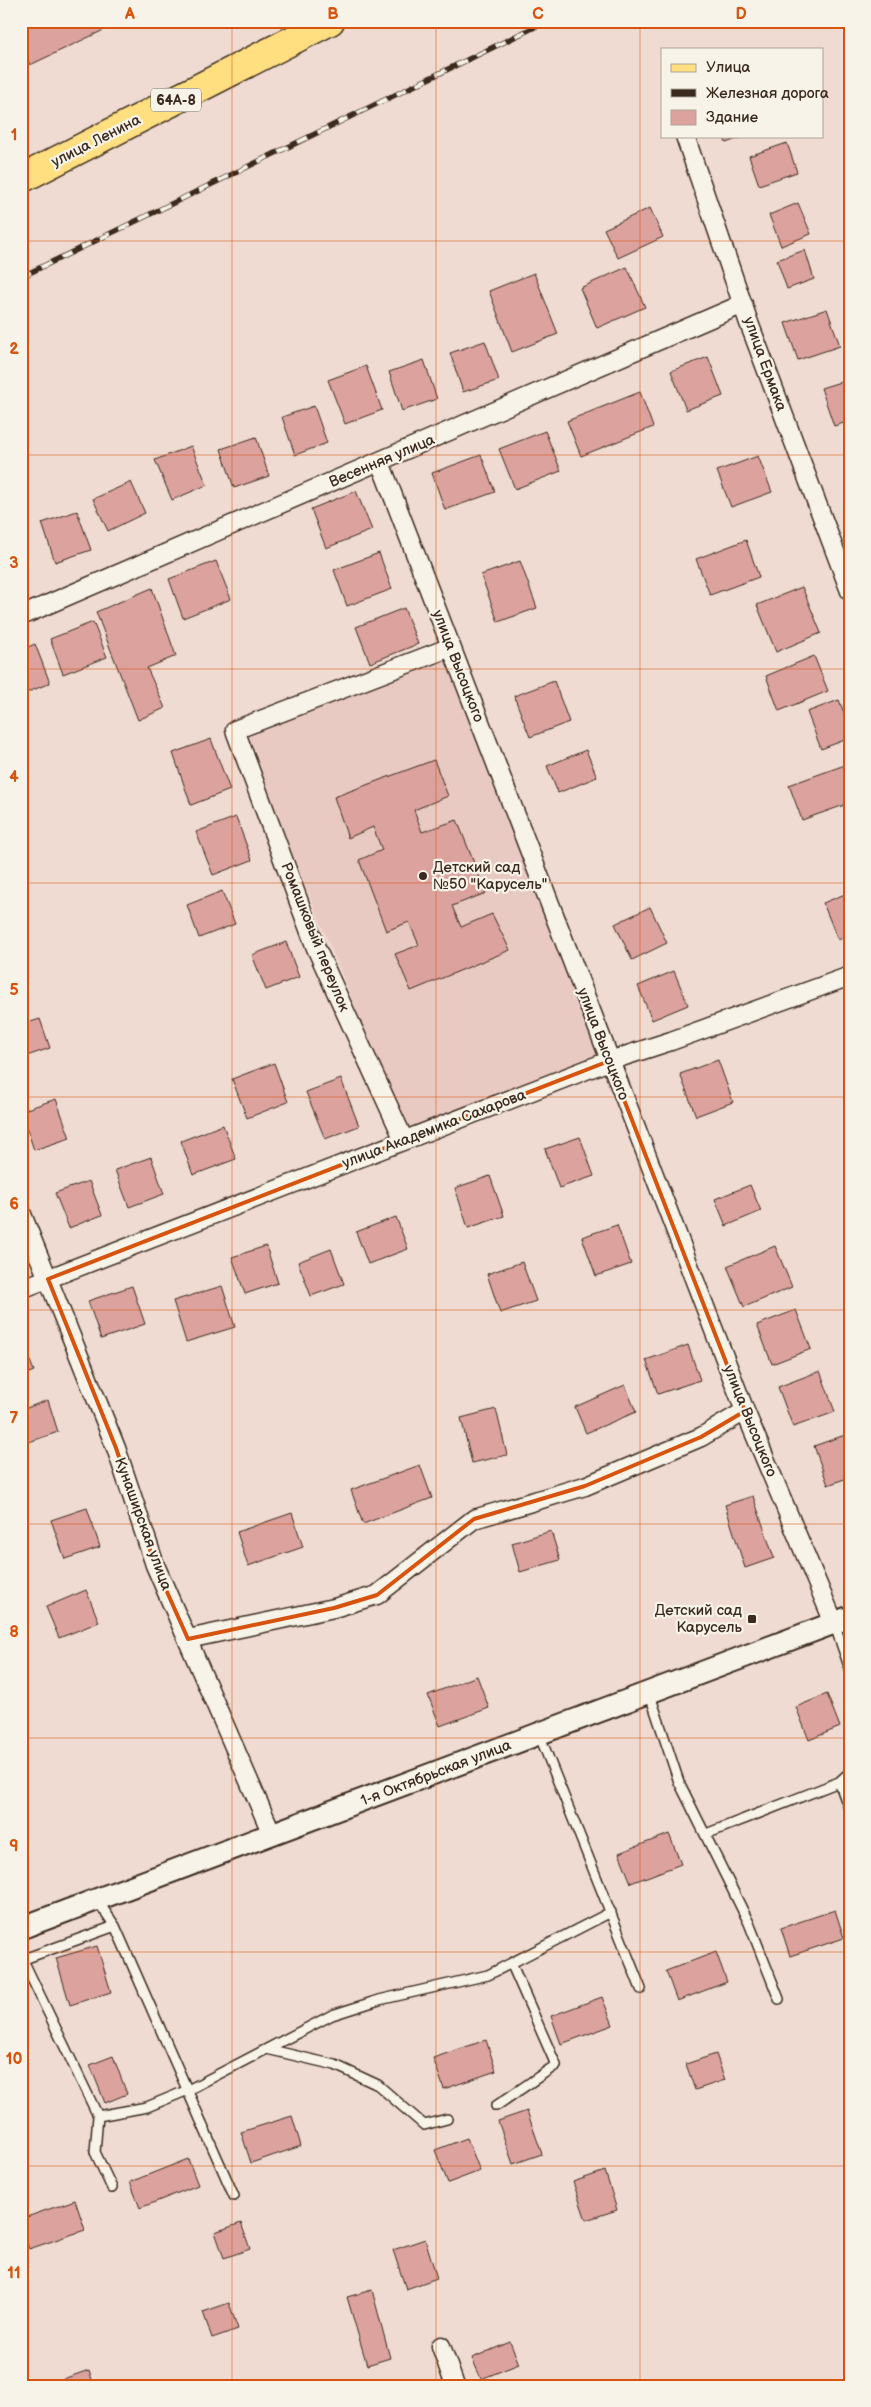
<svg xmlns="http://www.w3.org/2000/svg" width="871" height="2407" viewBox="0 0 871 2407" font-family="'Balsamiq Sans',sans-serif">
<style>
.built{fill:#e9cac2}
.building{fill:#dca29e;stroke:#3b2a1e}
.lines{fill:none;stroke-linecap:round;stroke-linejoin:round}
.service-casing{stroke:#3b2a1e;stroke-width:12}
.minor-casing{stroke:#3b2a1e;stroke-width:21}
.tertiary-casing{stroke:#3b2a1e;stroke-width:25}
.primary-casing{stroke:#3b2a1e;stroke-width:31}
.service{stroke:#f7f3e8;stroke-width:9}
.minor{stroke:#f7f3e8;stroke-width:18}
.tertiary{stroke:#f7f3e8;stroke-width:21}
.primary{stroke:#ffdf80;stroke-width:28}
.rail-casing{stroke:#3b2a1e;stroke-width:5.5}
.rail{stroke:#f7f3e8;stroke-width:4;stroke-dasharray:11;stroke-linecap:butt}
.marked{fill:none;stroke:#d7540e;stroke-width:4;stroke-linejoin:round}
.grid{fill:none;stroke:#d7540e;stroke-width:1;stroke-opacity:0.55}
.poi-dot{fill:#3b2a1e;stroke:#f7f3e8;stroke-width:2}
.labels{text-anchor:middle;dominant-baseline:central;stroke-width:4.5;stroke-linejoin:round;paint-order:stroke}
.shield{fill:#f7f3e8;stroke:#73665b;stroke-width:1}
.shield-label{font-size:14px;font-weight:bold;fill:#3b2a1e}
.street-label{font-size:15px;fill:#3b2a1e;stroke:#f7f3e8}
.poi-label{font-size:15px;fill:#3b2a1e;stroke:#f7f3e8;text-anchor:start}
.neatline{fill:none;stroke:#d7540e;stroke-width:2}
.grid-label{font-size:16px;text-anchor:middle;font-weight:bold;fill:#d7540e}
</style>
<rect width="100%" height="100%" fill="#efdbd2"/>
<filter id="ink" filterUnits="userSpaceOnUse"><feTurbulence type="fractalNoise" baseFrequency=".02" numOctaves="2"/><feDisplacementMap in="SourceGraphic" scale="10" xChannelSelector="R" yChannelSelector="G"/><feConvolveMatrix kernelMatrix="1 2 1 2 8 2 1 2 1" color-interpolation-filters="sRGB"/></filter>
<g filter="url(#ink)">
<path class="built" d="M450 655 602 1058 407 1133 243 734Z"/>
<path class="building" d="M21 21H105L108 28 30 65 21 45Z
M723 136H745L726 143Z
M787 143 797 172 759 185 749 156Z
M798 203 811 234 781 246 769 215Z
M650 208 663 237 618 258 604 229Z
M805 250 814 279 787 289 777 260Z
M627 267 645 307 597 328 580 288Z
M534 273 558 334 512 352 489 291Z
M827 309 840 346 798 360 785 323Z
M485 341 499 380 463 392 450 353Z
M708 357 723 396 686 410 671 371Z
M424 360 437 399 402 411 389 372Z
M366 366 382 410 345 424 328 380Z
M850 379V421L834 426 821 388Z
M640 392 653 427 581 456 567 421Z
M314 406 327 443 295 455 282 417Z
M545 431 561 471 515 489 499 449Z
M256 437 269 476 234 488 221 449Z
M191 446 207 485 172 500 155 460Z
M481 455 495 492 445 510 432 473Z
M758 456 772 492 731 507 717 471Z
M131 482 145 513 108 531 93 499Z
M356 491 372 530 326 548 311 509Z
M77 511 91 550 55 562 42 523Z
M746 540 759 577 710 595 696 559Z
M379 553 392 589 347 606 334 570Z
M216 561 231 599 183 618 169 579Z
M520 561 537 608 498 622 481 575Z
M802 587 821 633 776 652 757 605Z
M152 588 176 656 147 668 165 708 138 720 96 612Z
M404 608 418 644 370 663 356 627Z
M93 622 107 657 63 674 50 639Z
M35 644 50 683 21 695V650Z
M814 656 828 691 779 711 766 676Z
M554 681 569 722 530 737 514 696Z
M839 700 850 728V738L821 749 807 712Z
M211 739 230 790 191 805 173 753Z
M586 750 597 777 558 793 547 766Z
M434 760 448 796 414 810 422 832 457 820 486 893 452 906 461 927 492 914 510 950 411 991 395 954 419 945 409 922 386 931 359 860 382 850 373 827 348 838 334 797Z
M845 765 850 778V803L802 820 789 785Z
M236 817 252 860 213 875 196 832Z
M222 891 235 924 199 938 187 905Z
M850 892V935L838 940 823 903Z
M650 907 667 943 632 960 615 924Z
M286 942 299 977 266 990 252 955Z
M674 971 688 1005 652 1020 638 986Z
M40 1019 50 1048 21 1058V1025Z
M718 1060 733 1102 696 1116 680 1074Z
M274 1063 288 1102 247 1118 232 1079Z
M341 1079 359 1126 325 1139 306 1092Z
M56 1099 70 1138 34 1150 21 1111Z
M223 1125 236 1159 193 1175 181 1141Z
M580 1137 594 1176 559 1188 545 1149Z
M151 1157 164 1194 129 1207 115 1170Z
M490 1176 504 1216 468 1228 455 1188Z
M89 1181 102 1215 69 1228 55 1193Z
M750 1185 761 1211 726 1226 715 1199Z
M396 1217 408 1249 368 1264 356 1232Z
M617 1225 631 1264 596 1276 582 1237Z
M266 1246 278 1283 245 1294 232 1257Z
M775 1246 792 1287 744 1307 727 1266Z
M331 1249 344 1284 311 1296 298 1262Z
M522 1262 536 1301 500 1313 487 1274Z
M132 1286 145 1324 101 1339 88 1301Z
M222 1286 235 1327 186 1342 173 1301Z
M796 1310 811 1349 772 1364 757 1325Z
M21 1338 34 1371 21 1376Z
M688 1345 700 1380 658 1394 646 1360Z
M820 1371 835 1412 793 1427 778 1387Z
M625 1385 636 1412 586 1433 575 1407Z
M48 1400 58 1432 23 1444 21 1438V1410Z
M496 1409 507 1455 472 1463 461 1418Z
M845 1435 850 1449V1477L828 1485 814 1446Z
M420 1465 432 1498 363 1524 351 1490Z
M753 1496 774 1558 745 1568 725 1505Z
M87 1508 100 1547 65 1559 51 1520Z
M292 1513 303 1547 248 1566 237 1532Z
M551 1531 560 1560 520 1572 512 1543Z
M86 1590 99 1622 59 1638 46 1607Z
M477 1676 489 1708 440 1726 428 1695Z
M827 1694 840 1727 809 1740 796 1707Z
M669 1834 681 1864 631 1883 619 1853Z
M835 1910 844 1938 790 1956 781 1928Z
M97 1946 111 1992 70 2005 56 1958Z
M716 1952 727 1982 677 2001 666 1971Z
M602 1997 613 2025 561 2044 551 2016Z
M486 2040 496 2071 444 2089 433 2058Z
M716 2054 725 2080 695 2090 686 2064Z
M113 2056 127 2094 105 2103 90 2065Z
M527 2111 542 2154 513 2164 498 2121Z
M292 2116 301 2146 251 2163 241 2132Z
M467 2138 480 2171 448 2183 435 2150Z
M188 2159 198 2185 140 2208 130 2182Z
M605 2171 617 2210 586 2220 573 2182Z
M75 2200 85 2230 29 2249 21 2227V2219Z
M241 2223 250 2249 224 2258 215 2232Z
M425 2239 437 2278 406 2289 393 2250Z
M372 2290 390 2358 367 2365 347 2297Z
M229 2303 238 2329 212 2338 203 2312Z
M510 2342 519 2364 481 2379 472 2358Z
M89 2370 94 2386H66L63 2379Z"/>
<g class="lines">
<defs>
<path id="service" d="M834 1623 850 1669
M649 1692 679 1782 749 1923 779 1999
M539 1734 641 1989
M839 1782 850 1811
M706 1834 839 1782 850 1772
M97 1900 115 1926 234 2196
M21 1956 98 2116
M24 1959 115 1926
M267 2049 335 2065 378 2085 424 2125 447 2119
M496 2106 556 2065 512 1965
M112 2188 95 2152 98 2116 147 2107 188 2090 332 2015 379 2000 488 1975 611 1912"/>
<path id="minor" d="M685 136 749 323 850 591
M380 462 745 1411 834 1623
M21 616 743 304
M404 1140 316 948 235 730 451 647
M21 1212 116 1448 155 1565 272 1834
M21 1289 609 1061 671 1041 850 976
M188 1639 334 1608 377 1595 474 1519 585 1486 701 1437 745 1411
M441 2346 455 2386"/>
<path id="tertiary" d="M21 1928 850 1617"/>
<path id="primary" d="M21 179 330 21"/>
</defs>
<use href="#service" class="service-casing"/>
<use href="#minor" class="minor-casing"/>
<use href="#tertiary" class="tertiary-casing"/>
<use href="#primary" class="primary-casing"/>
<use href="#service" class="service"/>
<use href="#minor" class="minor"/>
<use href="#tertiary" class="tertiary"/>
<use href="#primary" class="primary"/>
<defs>
<path id="rail" d="M21 277 547 21"/>
</defs>
<use href="#rail" class="rail-casing"/>
<use href="#rail" class="rail"/>
</g>
</g>
<path class="marked" d="M609 1061 745 1411 701 1437 585 1486 474 1519 377 1595 334 1608 188 1639 155 1565 116 1448 48 1279Z"/>
<path class="grid" d="M232 21V2386M436 21V2386M640 21V2386M21 241H850M21 455H850M21 669H850M21 883H850M21 1097H850M21 1310H850M21 1524H850M21 1738H850M21 1952H850M21 2166H850"/>
<g class="poi-dot">
<circle cx="423" cy="876" r="5"/>
<rect x="747" y="1614" width="10" height="10" rx="2.5"/>
</g>
<g class="labels">
<rect class="shield" x="151" y="88.5" width="50" height="23" rx="4"/>
<g class="shield-label">
<text x="176" y="100">64А-8</text>
</g>
<g class="street-label">
<text transform="translate(96 141) rotate(-27)">улица Ленина</text>
<text transform="translate(765 364) rotate(70)">улица Ермака</text>
<text transform="translate(382 461) rotate(-23)">Весенняя улица</text>
<text transform="translate(458 666) rotate(69)">улица Высоцкого</text>
<text transform="translate(315 937) rotate(68)">Ромашковый переулок</text>
<text transform="translate(603 1044) rotate(69)">улица Высоцкого</text>
<text transform="translate(434 1129) rotate(-21)">улица Академика Сахарова</text>
<text transform="translate(750 1421) rotate(68)">улица Высоцкого</text>
<text transform="translate(143 1524) rotate(70)">Кунаширская улица</text>
<text transform="translate(436 1773) rotate(-21)">1-я Октябрьская улица</text>
</g>
<g class="poi-label">
<text x="433" y="867">Детский сад<tspan x="433" dy="17">№50 "Карусель"</tspan></text>
<text x="742" y="1610" text-anchor="end">Детский сад<tspan x="742" dy="17">Карусель</tspan></text>
</g>
</g>
<rect width="871" height="2407" fill="none" stroke="#f7f3e8" stroke-width="55"/>
<rect x="661" y="48" width="162" height="90" fill="#f7f3e8" stroke="#aca397"/>
<rect x="671" y="64" width="25" height="8" fill="#ffdf80" stroke="#aca397"/>
<text x="706" y="72" font-size="15" fill="#3b2a1e">Улица</text>
<rect x="671" y="89" width="25" height="8" fill="#3b2a1e" stroke="#aca397"/>
<text x="706" y="98" font-size="15" fill="#3b2a1e">Железная дорога</text>
<rect x="671" y="110" width="25" height="15" fill="#dca29e" stroke="#aca397"/>
<text x="706" y="122" font-size="15" fill="#3b2a1e">Здание</text>
<rect x="28" y="28" width="816" height="2352" class="neatline"/>
<g class="grid-label">
<text x="130" y="19">A</text>
<text x="333" y="19">B</text>
<text x="538" y="19">C</text>
<text x="741" y="19">D</text>
<text x="14" y="140">1</text>
<text x="14" y="354">2</text>
<text x="14" y="568">3</text>
<text x="14" y="782">4</text>
<text x="14" y="995">5</text>
<text x="14" y="1209">6</text>
<text x="14" y="1423">7</text>
<text x="14" y="1637">8</text>
<text x="14" y="1851">9</text>
<text x="14" y="2064">10</text>
<text x="14" y="2278">11</text>
</g>
</svg>
